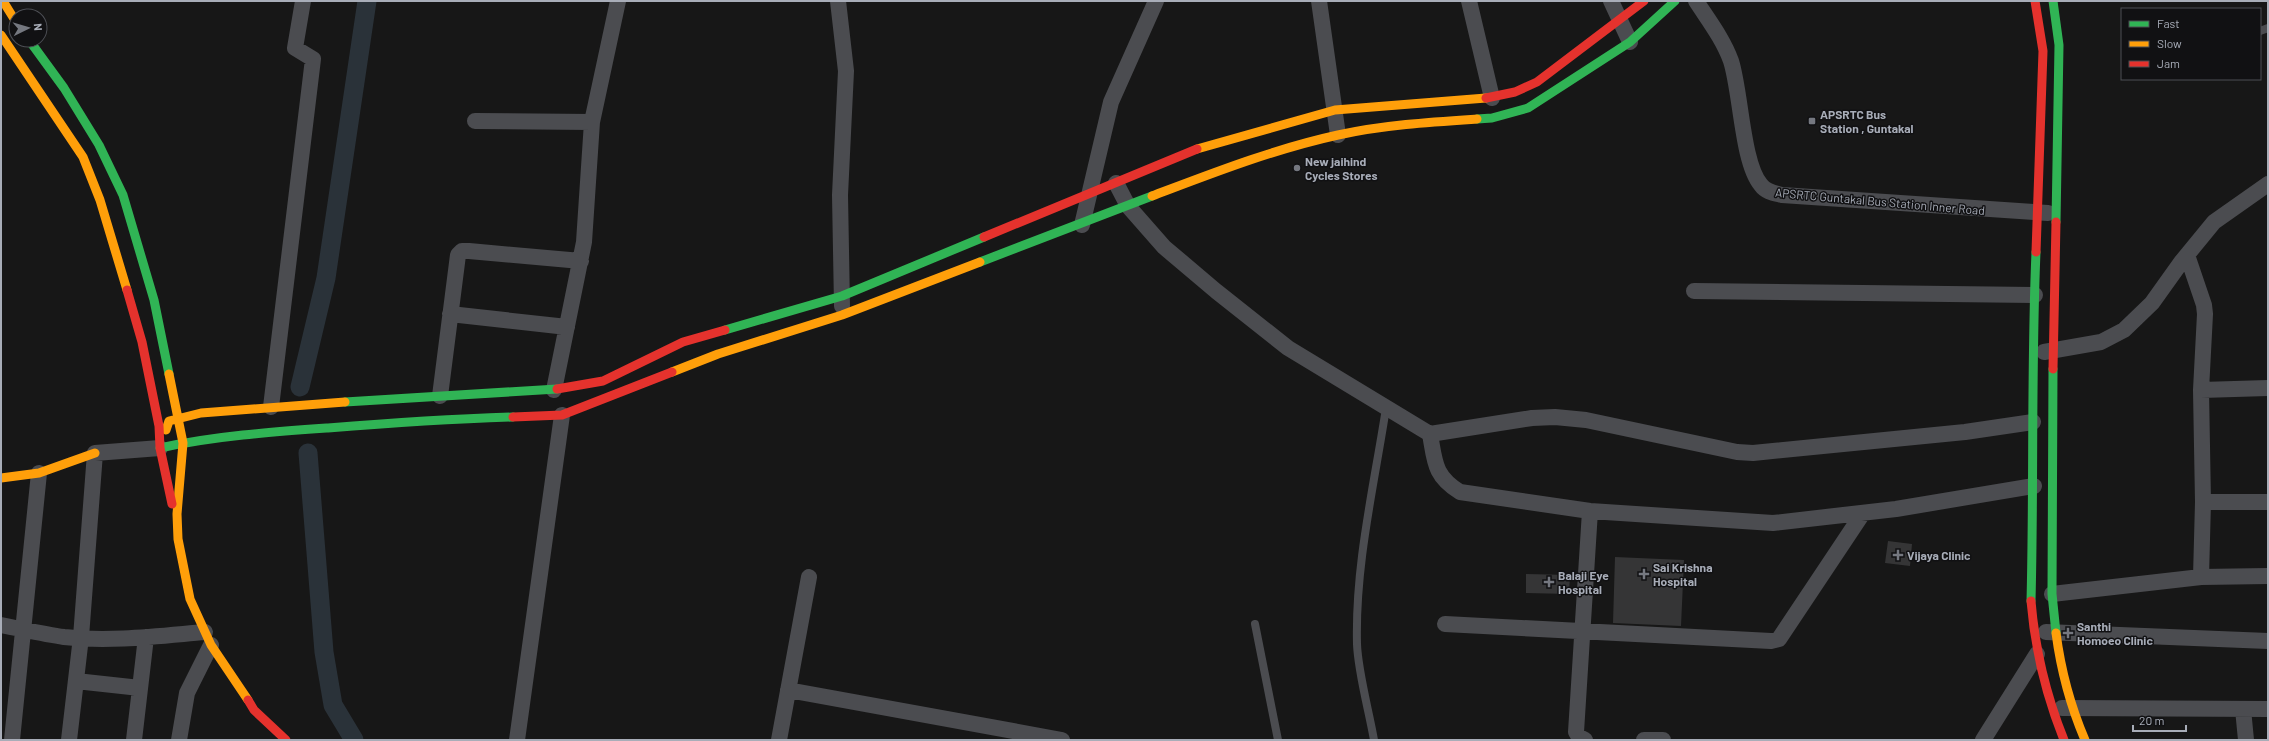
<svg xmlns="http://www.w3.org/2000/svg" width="2269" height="741" viewBox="0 0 2269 741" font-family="Barlow,sans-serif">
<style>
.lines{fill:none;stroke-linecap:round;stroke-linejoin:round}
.canal{stroke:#2a3239;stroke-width:19}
.building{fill:#353536}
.lane{stroke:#4b4c50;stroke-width:8}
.street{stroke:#4b4c50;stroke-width:16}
.fast{stroke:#30b455;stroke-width:9}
.slow{stroke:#ff9f0a;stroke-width:9}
.jam{stroke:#e5322d;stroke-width:9}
.poi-dot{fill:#757880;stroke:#111113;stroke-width:1.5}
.labels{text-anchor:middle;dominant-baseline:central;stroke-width:3;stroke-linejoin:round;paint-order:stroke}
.poi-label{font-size:12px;font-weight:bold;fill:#a8adb8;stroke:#111113;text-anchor:start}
.street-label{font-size:12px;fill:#a8adb8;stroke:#111113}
</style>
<rect width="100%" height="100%" fill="#171717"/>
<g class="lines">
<path class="canal" d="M300 387 326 278 367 1
M308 453 324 652 333 705 354 740"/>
</g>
<path class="building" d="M1888 541 1912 544 1910 566 1885 563Z
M1615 557 1684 560 1681 626 1613 623Z
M1526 574 1570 575 1569 594 1526 593Z"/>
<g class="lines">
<path class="lane" d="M2260 31 2268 28
M1255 624 1278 740
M1374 740C1369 711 1358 672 1357 644 1355 565 1374 486 1386 408"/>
<path class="street" d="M838 1 846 71 840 195 842 306
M1319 1 1338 135
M1469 1 1492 98
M1611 1 1630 42
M1696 1C1709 21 1723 39 1731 61 1741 92 1742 163 1761 185 1766 192 1774 193 1782 195L2048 213
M475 121 592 122
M1116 183 1128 206 1164 247 1216 291 1288 348 1430 434C1435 462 1434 476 1460 492L1590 511 1773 523 1896 509 2034 486
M1082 225 1111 102 1156 1
M2187 255 2204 305 2205 314 2201 390 2203 502 2201 577
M1694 291 2035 295
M450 314 567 327
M2044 352 2101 342 2124 330 2152 303 2182 261 2214 222 2268 184
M554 390 584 242 592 122 618 1
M2201 390 2268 388
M440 396 458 255 462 251H469L581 261
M271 407 313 59 295 48 303 1
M1430 434 1532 418 1555 417 1586 420 1737 452 1753 453 1965 432 2033 422
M2203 502H2268
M2052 594 2201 577 2268 576
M1445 624 1771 641 1779 639 1863 513
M1 625C22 629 43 634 64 637 111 642 158 636 205 632
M2046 632 2268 641
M76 681 140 688
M788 690 1062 740
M2062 708 2268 709
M2243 709 2246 740
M12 740 39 473
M69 740 81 637 95 453 160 448
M134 740 146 637
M179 740 187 693 211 645
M517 740 562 415
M779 740 809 577
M1585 740 1579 737 1576 732 1590 511
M1644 740H1663
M1983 740 2037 654"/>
<path class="fast" d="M2053 1 2059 45 2056 222
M29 40 64 88 99 145 123 195 154 300 169 374
M1477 119 1492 118 1528 108 1630 42 1675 1
M980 262 1152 196
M725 330 842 296 984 237
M2053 369 2052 594 2056 633
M345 402 557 389
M160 448C215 436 272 432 328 428 390 423 451 419 513 417
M2031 601C2034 485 2031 368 2036 252"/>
<path class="slow" d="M3 1 16 22
M1 35 83 157 100 200 127 290
M1197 149 1335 110 1486 98
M1152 196C1213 173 1274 149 1338 135 1383 125 1431 122 1477 119
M672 372 718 354 842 315 980 262
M169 374 183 443 177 514 178 539 190 599 211 645 248 700
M166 430 169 421 201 413 345 402
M1 478 39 473 95 453
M2056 633C2061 671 2070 705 2085 740"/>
<path class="jam" d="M2035 1 2043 51 2036 252
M1486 98 1515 92 1537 82 1644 1
M984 237 1197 149
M127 290 142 342 159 426 160 448 172 504
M2053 369 2056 222
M557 389 603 381 683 342 725 330
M513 417 562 415 672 372
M2031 601C2035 650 2046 695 2064 740
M248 700 254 710 286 740"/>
</g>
<g class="poi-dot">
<rect x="1808" y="117" width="8" height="8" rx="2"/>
<circle cx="1297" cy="168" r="4"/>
<path d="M1896 549h4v4h4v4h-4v4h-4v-4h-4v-4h4z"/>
<path d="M1642 568h4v4h4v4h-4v4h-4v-4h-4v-4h4z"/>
<path d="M1547 576h4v4h4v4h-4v4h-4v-4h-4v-4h4z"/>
<path d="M2066 627h4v4h4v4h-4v4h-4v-4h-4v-4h4z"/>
</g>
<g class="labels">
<g class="poi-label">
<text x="1820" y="114">APSRTC Bus<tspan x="1820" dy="14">Station , Guntakal</tspan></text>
<text x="1305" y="161">New jaihind<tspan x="1305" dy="14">Cycles Stores</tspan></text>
<text x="1907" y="555">Vijaya Clinic</text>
<text x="1653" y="567">Sai Krishna<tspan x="1653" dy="14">Hospital</tspan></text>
<text x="1558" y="575">Balaji Eye<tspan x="1558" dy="14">Hospital</tspan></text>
<text x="2077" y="626">Santhi<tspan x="2077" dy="14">Homoeo Clinic</tspan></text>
</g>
<g class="street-label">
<text transform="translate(1880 201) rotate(5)">APSRTC Guntakal Bus Station Inner Road</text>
</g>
</g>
<rect width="2269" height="741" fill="none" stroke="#a8adb8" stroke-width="4"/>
<rect x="2121" y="8" width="140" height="72" fill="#111113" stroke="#4d4f55"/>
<rect x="2129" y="21" width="20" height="6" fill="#30b455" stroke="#4d4f55"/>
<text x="2157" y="28" font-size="12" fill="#a8adb8">Fast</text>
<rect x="2129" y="41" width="20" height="6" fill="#ff9f0a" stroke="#4d4f55"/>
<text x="2157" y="48" font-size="12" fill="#a8adb8">Slow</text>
<rect x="2129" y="61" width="20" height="6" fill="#e5322d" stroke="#4d4f55"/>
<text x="2157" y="68" font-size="12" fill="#a8adb8">Jam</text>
<g transform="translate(28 28) rotate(85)"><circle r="19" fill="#111113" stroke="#4d4f55"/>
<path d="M0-3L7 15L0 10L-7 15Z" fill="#757880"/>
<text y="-6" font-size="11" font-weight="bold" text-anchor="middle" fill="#a8adb8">N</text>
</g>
<path d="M2133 725v6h53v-6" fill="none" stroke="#a8adb8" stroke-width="2"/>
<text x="2139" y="725" font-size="12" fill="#a8adb8" stroke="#111113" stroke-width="3" paint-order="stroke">20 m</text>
</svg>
